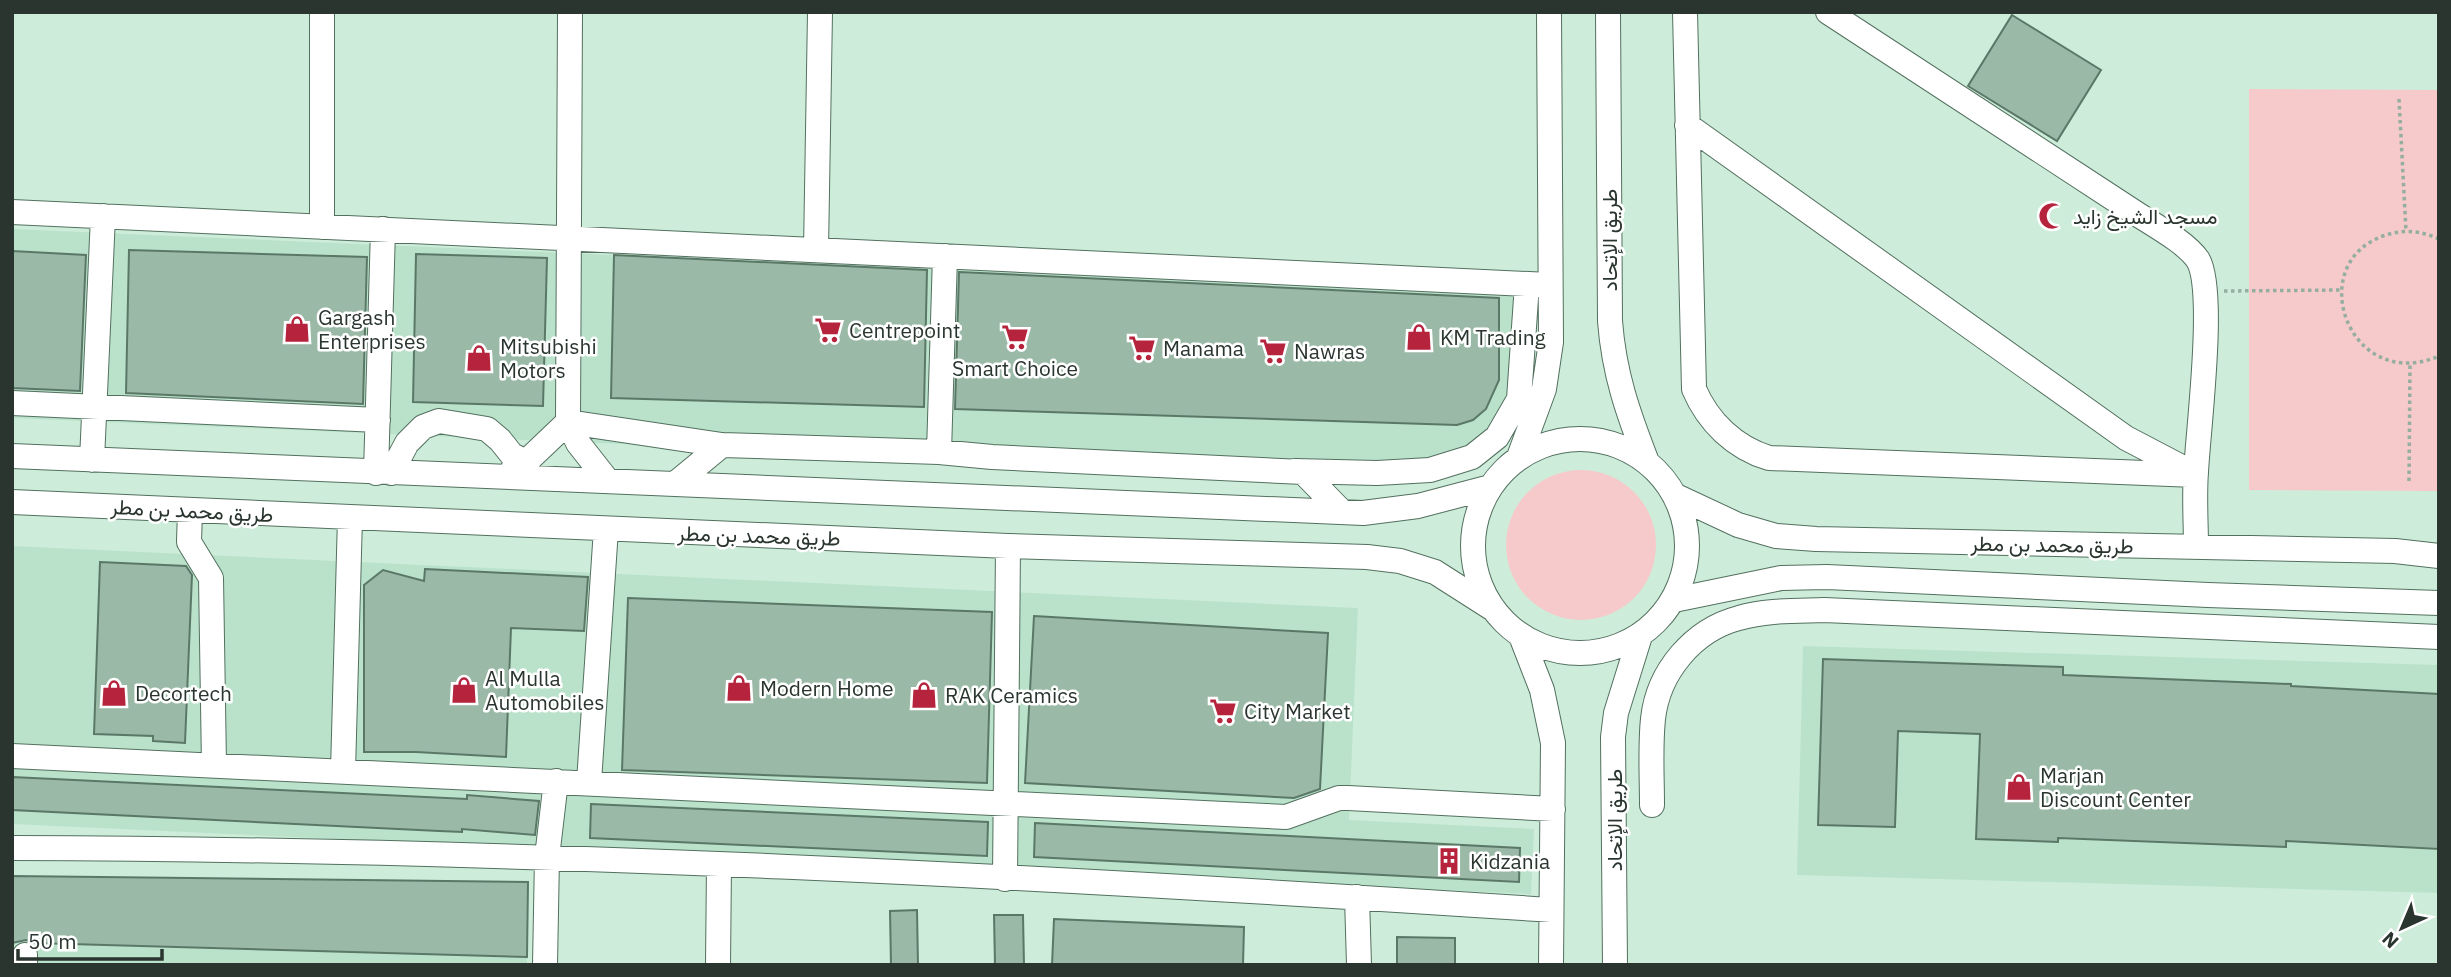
<svg xmlns="http://www.w3.org/2000/svg" width="2451" height="977" viewBox="0 0 2451 977" font-family="'IBM Plex Sans',Vazirmatn,sans-serif">
<style>
.built{fill:#bae2cb}
.green{fill:#f6caca}
.building{fill:#9ab9a7;stroke:#5b7867;stroke-width:2}
.lines{fill:none;stroke-linecap:round;stroke-linejoin:round}
.minor-casing{stroke:#53705f;stroke-width:26}
.path{stroke:#95ae9f;stroke-width:3.5;stroke-dasharray:3.5 3.5;stroke-linecap:butt}
.minor{stroke:#fff;stroke-width:24}
.labels{text-anchor:middle;dominant-baseline:central;stroke-width:5;stroke-linejoin:round;paint-order:stroke}
.poi-label{font-size:21px;fill:#29352e;stroke:#fff;text-anchor:start}
.street-label{font-size:21px;fill:#29352e;stroke:#fff}
</style>
<rect width="100%" height="100%" fill="#cdedda"/>
<path class="built" d="M12 229 1535 295 1524 412 1420 478 12 418Z
M12 546 1358 608 1349 820 1534 829 1531 894 12 824Z
M1803 646 2439 665V893L1797 875Z
M12 876 528 882 527 965H12Z"/>
<path class="green" d="M2249 89 2439 90V491L2249 490Z
M1506 545a75 75 0 1 1 150 0a75 75 0 1 1-150 0Z"/>
<path class="building" d="M2012 15 2101 70 2057 141 1968 86Z
M129 250 367 257 363 404 126 393Z
M12 251 86 255 80 391 12 388Z
M416 254 547 258 543 406 413 402Z
M614 255 927 270 924 407 611 398Z
M959 272 1499 298V380L1486 409 1473 420 1457 425 955 409Z
M100 562 186 566 192 575 185 743 153 741V736L94 734Z
M425 569 588 577 584 631 511 628 506 757 416 752H364V585L383 570 424 581Z
M628 598 992 612 987 783 622 770Z
M1034 616 1328 633 1320 789 1294 798 1025 783Z
M1823 659 2063 667V675L2291 684V686L2439 694V849L2286 841V847L2058 838V842L1976 839 1980 734 1898 731 1895 827 1818 825Z
M12 777 467 799V795L539 801 535 835 462 829V832L439 831 12 810Z
M591 804 988 822 987 856 590 838Z
M1035 823 1520 848 1519 882 1034 857Z
M12 876 528 882 527 957 34 943 26 940 12 943Z
M917 910 918 965H891L890 911Z
M994 915H1023L1024 965H995Z
M1054 919 1244 927 1243 965H1052Z
M1397 937 1455 938V965H1397Z"/>
<g class="lines">
<defs>
<path id="minor" d="M570 12 568 422 578 443 607 480
M1608 12 1610 321C1614 374 1628 413 1647 462
M1685 12 1694 389C1708 422 1735 448 1769 458L2195 475
M1828 12 2134 212C2152 224 2186 242 2198 260 2216 291 2198 431 2196 472 2194 497 2196 523 2196 547
M1687 125 2126 438 2189 471
M12 212 1549 285
M322 227V12
M816 250 820 12
M12 403 378 420
M568 422 722 445 939 452 992 457 1303 472 1342 512
M1473 546a107 107 0 1 1 214 0a107 107 0 1 1-214 0Z
M939 452 945 256
M12 456 1363 513 1418 506 1490 487
M1519 457 1544 389 1551 342 1549 12
M92 460 103 216
M513 469 526 462 568 422
M1295 471 1377 473 1430 470 1472 457 1497 437 1519 399 1527 284
M376 473 383 229
M391 473 407 443 423 427 439 421 487 429 500 440 512 455 526 462
M676 483 722 445
M1674 495 1738 525 1776 536 1816 539 2395 551 2439 556
M12 502 1008 546 1367 557 1400 561 1435 572 1493 609
M190 510 189 542 211 578 214 765
M1674 600 1781 578 1827 577 2208 595 2439 603
M1521 636 1542 690 1553 743 1551 965
M12 756 1286 817 1339 798H1348L1553 809
M343 771 350 517
M589 782 606 529
M1652 805C1652 777 1650 747 1653 719 1658 672 1693 630 1739 618 1766 610 1796 611 1824 610L2439 637
M12 848C525 849 1039 876 1551 910
M1005 879 1008 546
M1357 897 1359 965
M25 965V955
M545 965 547 857 556 781
M718 965 719 864
M1615 965 1613 737 1616 713 1640 636"/>
</defs>
<use href="#minor" class="minor-casing"/>
<path class="path" d="M2399 99 2406 231
M2439 239C2422 231 2404 229 2386 235 2301 262 2349 395 2439 356
M2224 291 2342 290
M2409 481 2410 364"/>
<use href="#minor" class="minor"/>
</g>
<defs>
<symbol id="mosque-bare" viewBox="-9 -9 18 18"><path d="M3.5-4.9A6 6 0 1 0 3.5 4.9A5 5 0 1 1 3.5-4.9Z" fill="#b5233c" stroke="#fff" stroke-width="2.5" paint-order="stroke"/></symbol>
<symbol id="shop-bare" viewBox="-9 -9 18 18"><path d="M-5-2.5h2.3a2.7 3.5 0 0 1 5.4 0H5L5.5 6h-11ZM-1.5-2.5h3a1.5 2.3 0 0 0-3 0Z" fill="#b5233c" stroke="#fff" stroke-width="2.5" paint-order="stroke"/></symbol>
<symbol id="supermarket-bare" viewBox="-9 -9 18 18"><path d="M-6-5.5h2.5l.6 2H6L4.5 2H-2.5L-4.4-4H-6ZM-1.5 3.2a1.3 1.3 0 1 0 .1 0ZM3 3.2a1.3 1.3 0 1 0 .1 0Z" fill="#b5233c" stroke="#fff" stroke-width="2.5" paint-order="stroke"/></symbol>
<symbol id="building-bare" viewBox="-9 -9 18 18"><path d="M-4-6H4V6H1V3H-1V6H-4ZM-2.5-4.3h1.7v1.8h-1.7ZM.8-4.3h1.7v1.8H.8ZM-2.5-1h1.7V.8h-1.7ZM.8-1h1.7V.8H.8Z" fill="#b5233c" stroke="#fff" stroke-width="2.5" paint-order="stroke"/></symbol>
</defs>
<g fill-rule="evenodd">
<use href="#mosque-bare" x="2033" y="197" width="38" height="38"/>
<use href="#shop-bare" x="278" y="310" width="38" height="38"/>
<use href="#supermarket-bare" x="809" y="311" width="38" height="38"/>
<use href="#supermarket-bare" x="996" y="318" width="38" height="38"/>
<use href="#shop-bare" x="1400" y="318" width="38" height="38"/>
<use href="#supermarket-bare" x="1123" y="329" width="38" height="38"/>
<use href="#supermarket-bare" x="1254" y="332" width="38" height="38"/>
<use href="#shop-bare" x="460" y="339" width="38" height="38"/>
<use href="#shop-bare" x="720" y="669" width="38" height="38"/>
<use href="#shop-bare" x="445" y="671" width="38" height="38"/>
<use href="#shop-bare" x="95" y="674" width="38" height="38"/>
<use href="#shop-bare" x="905" y="676" width="38" height="38"/>
<use href="#supermarket-bare" x="1204" y="692" width="38" height="38"/>
<use href="#shop-bare" x="2000" y="768" width="38" height="38"/>
<use href="#building-bare" x="1430" y="842" width="38" height="38"/>
</g>
<g class="labels">
<g class="poi-label">
<text x="2073" y="216">مسجد الشيخ زايد</text>
<text x="318" y="317">Gargash<tspan x="318" dy="24">Enterprises</tspan></text>
<text x="849" y="330">Centrepoint</text>
<text x="1440" y="337">KM Trading</text>
<text x="500" y="346">Mitsubishi<tspan x="500" dy="24">Motors</tspan></text>
<text x="1163" y="348">Manama</text>
<text x="1294" y="351">Nawras</text>
<text x="1015" y="368" text-anchor="middle">Smart Choice</text>
<text x="485" y="678">Al Mulla<tspan x="485" dy="24">Automobiles</tspan></text>
<text x="760" y="688">Modern Home</text>
<text x="135" y="693">Decortech</text>
<text x="945" y="695">RAK Ceramics</text>
<text x="1244" y="711">City Market</text>
<text x="2040" y="775">Marjan<tspan x="2040" dy="24">Discount Center</tspan></text>
<text x="1470" y="861">Kidzania</text>
</g>
<g class="street-label">
<text transform="translate(1609 240) rotate(-90)">طريق اﻹتحاد</text>
<text transform="translate(192 510) rotate(3)">طريق محمد بن مطر</text>
<text transform="translate(759 535) rotate(2)">طريق محمد بن مطر</text>
<text transform="translate(2052 544) rotate(1)">طريق محمد بن مطر</text>
<text transform="translate(1614 820) rotate(-90)">طريق اﻹتحاد</text>
</g>
</g>
<rect width="2451" height="977" fill="none" stroke="#29352e" stroke-width="28"/>
<g transform="translate(2402 928) rotate(224)" stroke="#ffffff" stroke-width="5" paint-order="stroke">
<path d="M0-5L12 26L0 18L-12 26Z" fill="#29352e"/>
<text y="-10" font-size="19" font-weight="bold" text-anchor="middle" fill="#29352e">N</text>
</g>
<path d="M18 949v10h144v-10" fill="none" stroke="#29352e" stroke-width="3.5"/>
<text x="28" y="949" font-size="21" fill="#29352e" stroke="#ffffff" stroke-width="5" paint-order="stroke">50 m</text>
</svg>
